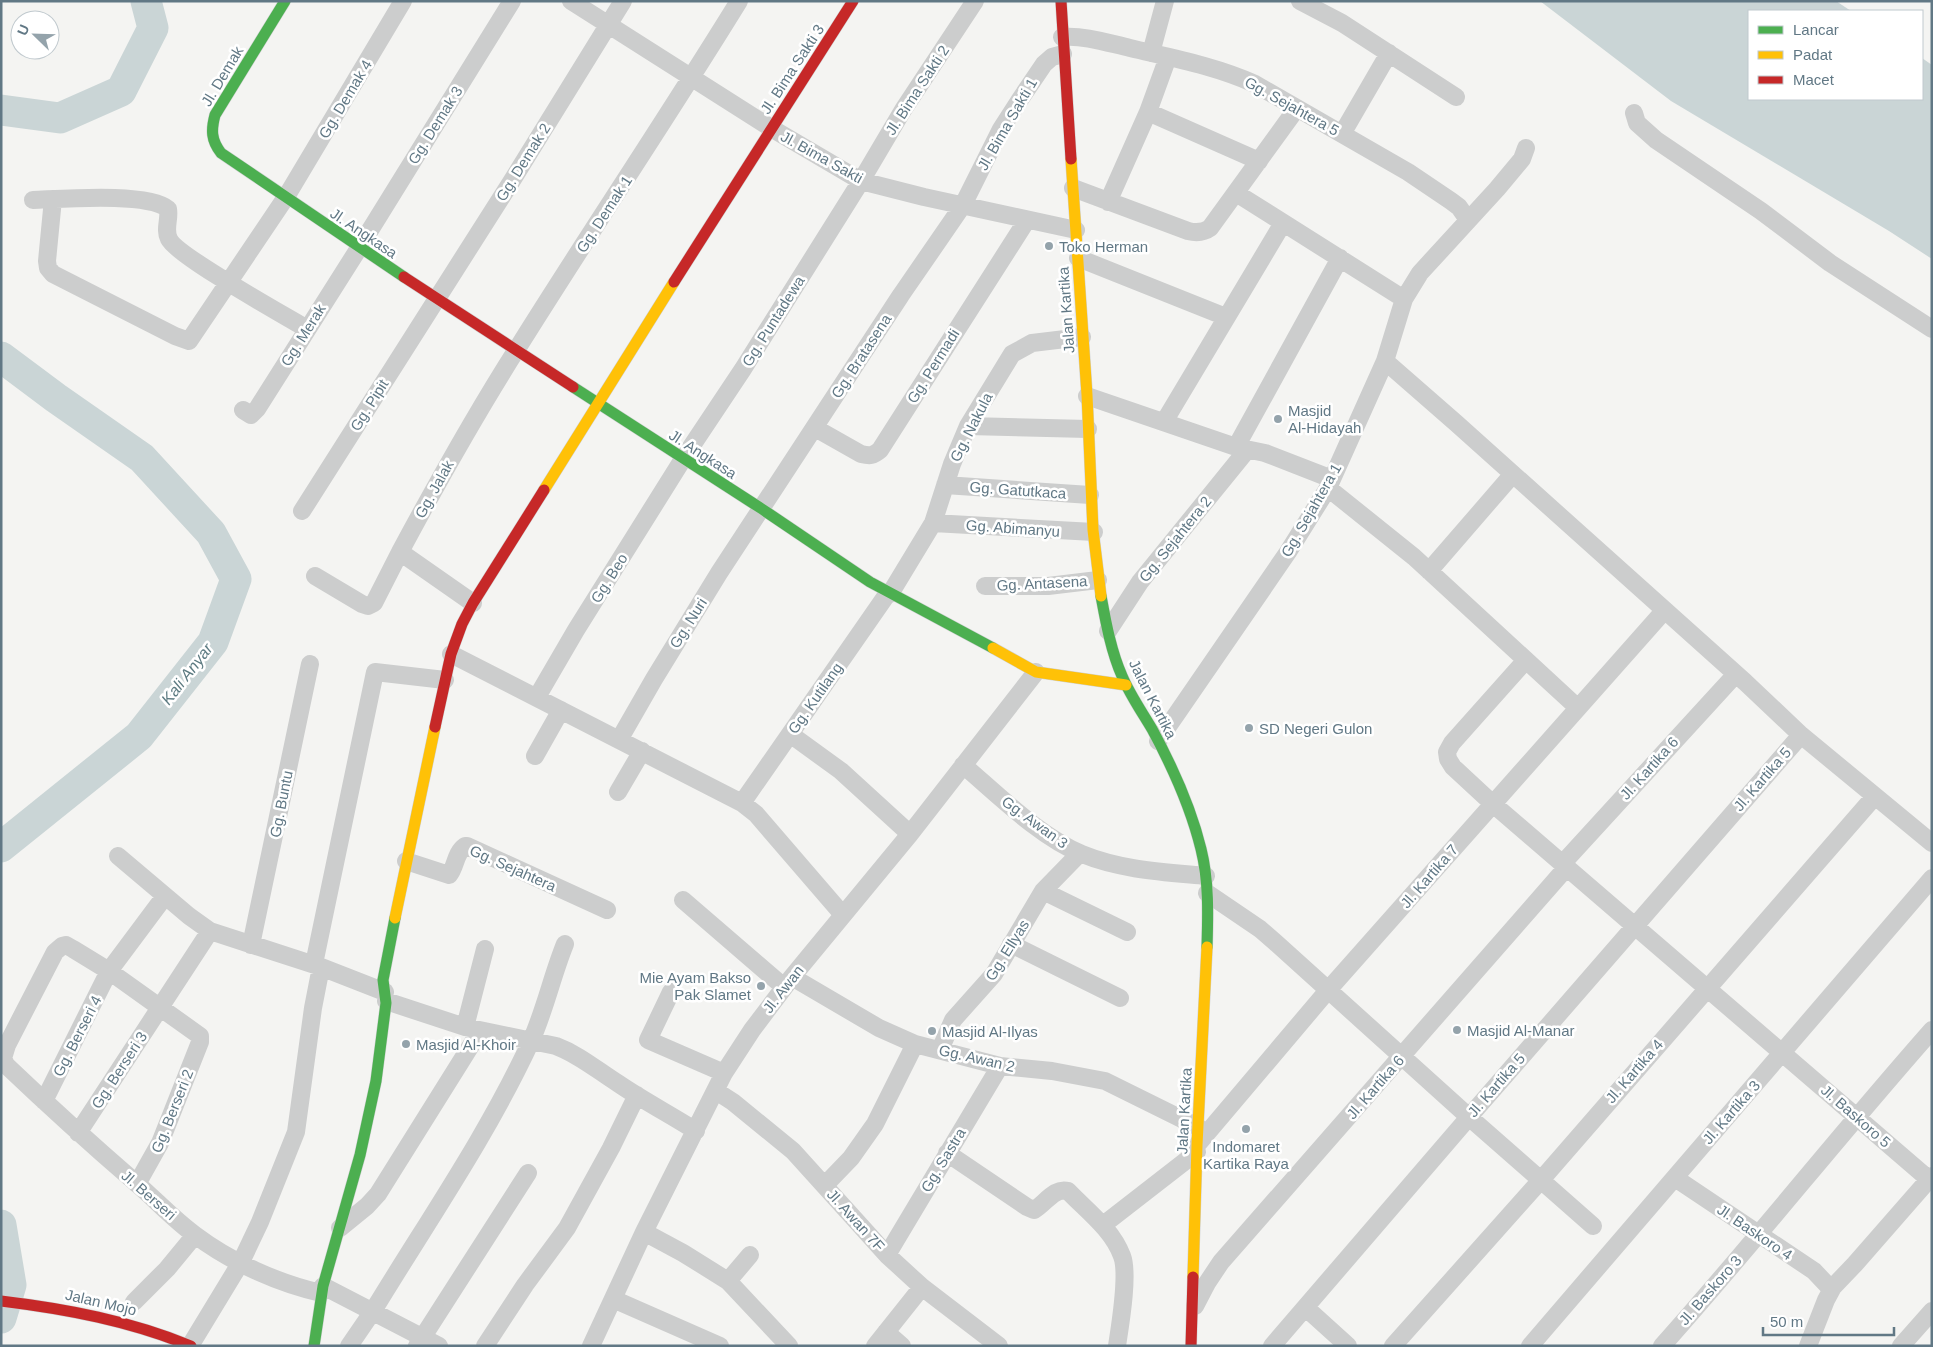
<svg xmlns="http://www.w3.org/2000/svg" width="1933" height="1347" viewBox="0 0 1933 1347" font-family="Helvetica,sans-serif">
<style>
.water{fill:#cad5d6}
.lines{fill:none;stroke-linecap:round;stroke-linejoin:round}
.river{stroke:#cad5d6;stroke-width:31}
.fast-casing{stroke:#cfd1d2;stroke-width:12}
.slow-casing{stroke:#cfd1d2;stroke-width:12}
.jam-casing{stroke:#cfd1d2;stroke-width:12}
.street{stroke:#cccdcd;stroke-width:18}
.fast{stroke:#4caf50;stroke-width:11}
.slow{stroke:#ffc107;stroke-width:11}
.jam{stroke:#c62828;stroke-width:11}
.poi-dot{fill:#94a3ab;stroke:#fff;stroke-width:2}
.labels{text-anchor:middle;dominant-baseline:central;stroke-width:5;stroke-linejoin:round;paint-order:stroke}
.street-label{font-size:15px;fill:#617885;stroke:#fff}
.poi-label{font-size:15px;fill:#617885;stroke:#fff;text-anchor:start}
.water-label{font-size:16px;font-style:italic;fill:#5d7b82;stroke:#fff}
</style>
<rect width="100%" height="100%" fill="#f4f4f2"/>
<path class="water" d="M1540 1H1836L1851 11H1749V99H1922V58L1932 65V259L1889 231 1671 101Z"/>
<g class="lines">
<path class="river" d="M1 110 60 118 121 91 153 28 146 1
M1 357 56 398 142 458 211 533 236 579 213 642 139 736 1 847
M1 1225 11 1285 1 1318"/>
<defs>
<path id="fast" d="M285 1 215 115C211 130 211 140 221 153L404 277
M573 387 762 509 870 582 993 648
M1101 596C1106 623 1111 651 1122 676 1130 695 1142 712 1152 729 1172 766 1191 808 1201 849 1209 881 1208 914 1207 947
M314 1346 323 1286 360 1155 376 1081 386 1003 383 980 395 918"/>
<path id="slow" d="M1071 159 1087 395 1093 530 1101 596
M544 490 674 282
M993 648 1036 672 1126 685
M395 918 435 727
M1193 1277 1197 1145 1207 947"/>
<path id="jam" d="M1061 1 1071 159
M404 277 573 387
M674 282 853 1
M435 727 451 654 462 624 473 603 544 490
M1 1301C67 1309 130 1321 191 1346
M1191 1346 1193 1277"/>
</defs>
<use href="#fast" class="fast-casing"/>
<use href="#slow" class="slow-casing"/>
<use href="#jam" class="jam-casing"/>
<path class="street" d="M571 1 771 128 861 181 924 197 1076 230
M1300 1 1342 23 1456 97
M1062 37C1084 35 1108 43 1130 48 1172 58 1215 66 1255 84L1408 172 1451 201 1459 207 1468 220
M1151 53 1165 1
M1148 112 1259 161
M1634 113 1637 123 1656 140 1761 211 1830 263 1932 329
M1342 134 1389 53
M1073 188 1188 231C1196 233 1203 233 1210 228L1297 108
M1236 193 1404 299
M53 199 47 261 48 268 53 274 175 336 189 341 286 197 403 1
M33 200C62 199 148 192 168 209 170 219 164 229 169 239 177 256 284 315 307 329
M1108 202 1148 112 1168 57
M1078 258 1226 317
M1385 361 1456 423 1745 682 1801 735 1932 843
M1087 396 1236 447 1265 453 1332 479
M243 410 251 415 257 409 359 248 512 1
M1164 422 1283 223
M968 426 1088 429
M815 428 861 454C870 456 873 456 880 450L1027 220
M1236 447 1340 258
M945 485 1090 495
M1328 488 1414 557 1578 708
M302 511 513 179 623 1
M933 523 1094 532
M1429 571 1513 474
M315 576 362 604 368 606 374 603 400 552
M985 586H1048L1098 580
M890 594 933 523 952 464 968 426 1012 354 1032 343 1082 337
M473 603 400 552C437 483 475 415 517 349 590 232 667 118 739 1
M1108 631 1140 582 1247 450
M451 654 742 803 756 814 843 915
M1526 660 1452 743 1447 752 1448 759 1453 767 1493 804 1932 1182
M537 697 576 630 683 459 743 369 861 181 903 110 975 1
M790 734 841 771 910 834
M619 740 654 679 719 573 901 295 963 205 1001 129 1019 101 1044 64 1052 57 1063 54
M1158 741 1288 552 1328 488 1385 361 1404 299 1420 273 1497 189 1522 159 1526 148
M535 756 561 710
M963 765C997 794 1040 837 1082 854 1121 870 1164 872 1206 876
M618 792 642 751
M742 803 888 593
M118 856 189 916 210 931 321 967 385 992
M406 861 449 875C456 867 455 853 465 846H467L607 910
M1563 863 1736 674
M1043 891 1127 932
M1207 893 1260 929 1275 942 1469 1117 1593 1226
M683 900 784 987
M1011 944 1120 998
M251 945 310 664
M314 964 375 672 445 680
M792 977 879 1028 915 1044 1000 1066 1052 1071 1105 1081 1198 1127
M671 992 648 1040 724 1073
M386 1001 465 1027 556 1046C580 1055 598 1071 619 1084 644 1101 671 1115 696 1131
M465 1027 485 949
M940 1050 953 1020 994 974 1043 891 1080 853
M716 1091 733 1102 793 1151 887 1255 922 1287 999 1346
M44 1101 109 971 165 896
M78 1133 210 931
M1197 1145 1329 989 1664 611
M947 1153 1027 1207 1034 1210C1045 1204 1054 1187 1068 1191 1087 1211 1112 1229 1122 1256 1129 1274 1120 1326 1117 1346
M1675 1178 1814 1271 1831 1289
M137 1184 160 1143 200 1042V1036L109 971 73 949 66 945 62 946 55 952 7 1045 3 1058 6 1065C48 1105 91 1144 135 1182 155 1199 173 1219 195 1235 231 1262 277 1283 321 1293
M825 1185 851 1158 875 1124 915 1044
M1103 1225 1197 1152
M340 1228 367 1206 378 1194 480 1031
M644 1232 683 1253 728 1281 789 1346
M887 1255 1000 1066
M728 1281 750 1255
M323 1286 439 1346
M613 1299 720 1346
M134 1302 167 1269 195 1235
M1195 1306 1207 1283 1221 1262 1567 867
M1306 1308 1348 1346
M373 1311C427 1222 487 1136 531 1041 545 1010 552 976 565 944
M886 1332 902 1346
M190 1346 241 1262 260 1222 296 1132 313 1008 321 967
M349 1346 373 1311
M417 1346 528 1173
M485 1346 525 1285 567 1228 611 1148 637 1095
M591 1346 644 1232 724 1073 752 1030 792 977 910 834 1036 672
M875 1346 922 1287
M1272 1346 1469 1117 1801 735
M1393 1346 1541 1180 1875 796
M1530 1346 1932 878
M1662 1346C1754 1243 1840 1134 1932 1030
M1808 1346 1826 1300 1833 1287 1855 1264 1932 1176
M1901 1346 1932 1311"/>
<use href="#fast" class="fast"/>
<use href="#slow" class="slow"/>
<use href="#jam" class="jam"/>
</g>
<g class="poi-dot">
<circle cx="1049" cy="246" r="5"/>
<circle cx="1278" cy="419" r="5"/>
<circle cx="1249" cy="728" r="5"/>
<circle cx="761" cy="986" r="5"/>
<circle cx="1457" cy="1030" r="5"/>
<circle cx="932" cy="1031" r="5"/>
<circle cx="406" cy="1044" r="5"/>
<circle cx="1246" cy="1129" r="5"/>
</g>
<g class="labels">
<g class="street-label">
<text transform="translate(792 69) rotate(-57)">Jl. Bima Sakti 3</text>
<text transform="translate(222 76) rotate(-59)">Jl. Demak</text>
<text transform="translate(917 90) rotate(-57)">Jl. Bima Sakti 2</text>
<text transform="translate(345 99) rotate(-59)">Gg. Demak 4</text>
<text transform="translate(1292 106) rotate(29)">Gg. Sejahtera 5</text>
<text transform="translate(1007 124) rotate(-60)">Jl. Bima Sakti 1</text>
<text transform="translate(435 125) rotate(-58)">Gg. Demak 3</text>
<text transform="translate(822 157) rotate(29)">Jl. Bima Sakti</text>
<text transform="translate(523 162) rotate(-58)">Gg. Demak 2</text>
<text transform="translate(604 214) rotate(-57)">Gg. Demak 1</text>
<text transform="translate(364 233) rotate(34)">Jl. Angkasa</text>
<text transform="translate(1066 310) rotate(-94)">Jalan Kartika</text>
<text transform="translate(773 321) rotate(-58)">Gg. Puntadewa</text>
<text transform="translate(303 335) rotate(-58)">Gg. Merak</text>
<text transform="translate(861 356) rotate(-57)">Gg. Bratasena</text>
<text transform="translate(933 366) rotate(-58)">Gg. Permadi</text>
<text transform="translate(369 405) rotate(-58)">Gg. Pipit</text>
<text transform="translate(971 427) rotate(-63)">Gg. Nakula</text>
<text transform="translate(703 454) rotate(33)">Jl. Angkasa</text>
<text transform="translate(434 489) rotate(-61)">Gg. Jalak</text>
<text transform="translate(1018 490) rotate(4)">Gg. Gatutkaca</text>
<text transform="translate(1311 510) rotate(-60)">Gg. Sejahtera 1</text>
<text transform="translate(1013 528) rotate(4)">Gg. Abimanyu</text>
<text transform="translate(1175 539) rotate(-51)">Gg. Sejahtera 2</text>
<text transform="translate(609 578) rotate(-58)">Gg. Beo</text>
<text transform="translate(1042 583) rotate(-3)">Gg. Antasena</text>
<text transform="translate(688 623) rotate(-58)">Gg. Nuri</text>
<text transform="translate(815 698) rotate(-55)">Gg. Kutilang</text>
<text transform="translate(1153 699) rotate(63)">Jalan Kartika</text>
<text transform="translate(1649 768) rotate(-48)">Jl. Kartika 6</text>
<text transform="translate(1762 779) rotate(-49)">Jl. Kartika 5</text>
<text transform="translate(281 804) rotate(-79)">Gg. Buntu</text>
<text transform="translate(1035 822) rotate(36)">Gg. Awan 3</text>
<text transform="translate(513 868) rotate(24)">Gg. Sejahtera</text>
<text transform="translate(1429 876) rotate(-49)">Jl. Kartika 7</text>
<text transform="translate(1007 950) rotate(-58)">Gg. Ellyas</text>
<text transform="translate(783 989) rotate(-52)">Jl. Awan</text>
<text transform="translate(77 1036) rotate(-63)">Gg. Berseri 4</text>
<text transform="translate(977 1058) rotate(13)">Gg. Awan 2</text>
<text transform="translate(119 1070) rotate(-57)">Gg. Berseri 3</text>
<text transform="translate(1634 1071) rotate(-49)">Jl. Kartika 4</text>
<text transform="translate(1496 1085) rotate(-49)">Jl. Kartika 5</text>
<text transform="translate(1375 1087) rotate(-49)">Jl. Kartika 6</text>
<text transform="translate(172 1111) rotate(-68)">Gg. Berseri 2</text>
<text transform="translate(1184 1111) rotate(-87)">Jalan Kartika</text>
<text transform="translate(1731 1112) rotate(-49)">Jl. Kartika 3</text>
<text transform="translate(1856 1116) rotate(41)">Jl. Baskoro 5</text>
<text transform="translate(943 1160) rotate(-59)">Gg. Sastra</text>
<text transform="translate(149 1195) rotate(41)">Jl. Berseri</text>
<text transform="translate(856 1220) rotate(48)">Jl. Awan 7F</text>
<text transform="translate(1755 1232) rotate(34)">Jl. Baskoro 4</text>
<text transform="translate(1710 1290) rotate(-49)">Jl. Baskoro 3</text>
<text transform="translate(101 1302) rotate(13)">Jalan Mojo</text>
</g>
<g class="poi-label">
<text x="1059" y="246">Toko Herman</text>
<text x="1288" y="410">Masjid<tspan x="1288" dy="17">Al-Hidayah</tspan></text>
<text x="1259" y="728">SD Negeri Gulon</text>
<text x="751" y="977" text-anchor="end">Mie Ayam Bakso<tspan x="751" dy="17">Pak Slamet</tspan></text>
<text x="1467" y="1030">Masjid Al-Manar</text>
<text x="942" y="1031">Masjid Al-Ilyas</text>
<text x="416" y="1044">Masjid Al-Khoir</text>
<text x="1246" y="1146" text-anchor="middle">Indomaret<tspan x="1246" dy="17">Kartika Raya</tspan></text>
</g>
<g class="water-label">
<text transform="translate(187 674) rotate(-52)">Kali Anyar</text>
</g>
</g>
<rect width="1933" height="1347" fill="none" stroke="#617885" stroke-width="5"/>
<rect x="1748" y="10" width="175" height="90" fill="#ffffff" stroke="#c0c9ce"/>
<rect x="1758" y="26" width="25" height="8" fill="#4caf50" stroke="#c0c9ce"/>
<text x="1793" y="35" font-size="15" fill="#617885">Lancar</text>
<rect x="1758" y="51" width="25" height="8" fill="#ffc107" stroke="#c0c9ce"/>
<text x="1793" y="60" font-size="15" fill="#617885">Padat</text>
<rect x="1758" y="76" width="25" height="8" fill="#c62828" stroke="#c0c9ce"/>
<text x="1793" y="85" font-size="15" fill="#617885">Macet</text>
<g transform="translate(35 35) rotate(293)"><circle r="24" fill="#ffffff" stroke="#c0c9ce"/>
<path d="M0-4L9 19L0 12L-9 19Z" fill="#94a3ab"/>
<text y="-8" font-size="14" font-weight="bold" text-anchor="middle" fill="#617885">U</text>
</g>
<path d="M1763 1327v8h131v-8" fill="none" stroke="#617885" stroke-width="2.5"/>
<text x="1770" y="1327" font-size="15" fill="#617885" stroke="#ffffff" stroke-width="4" paint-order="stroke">50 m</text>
</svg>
